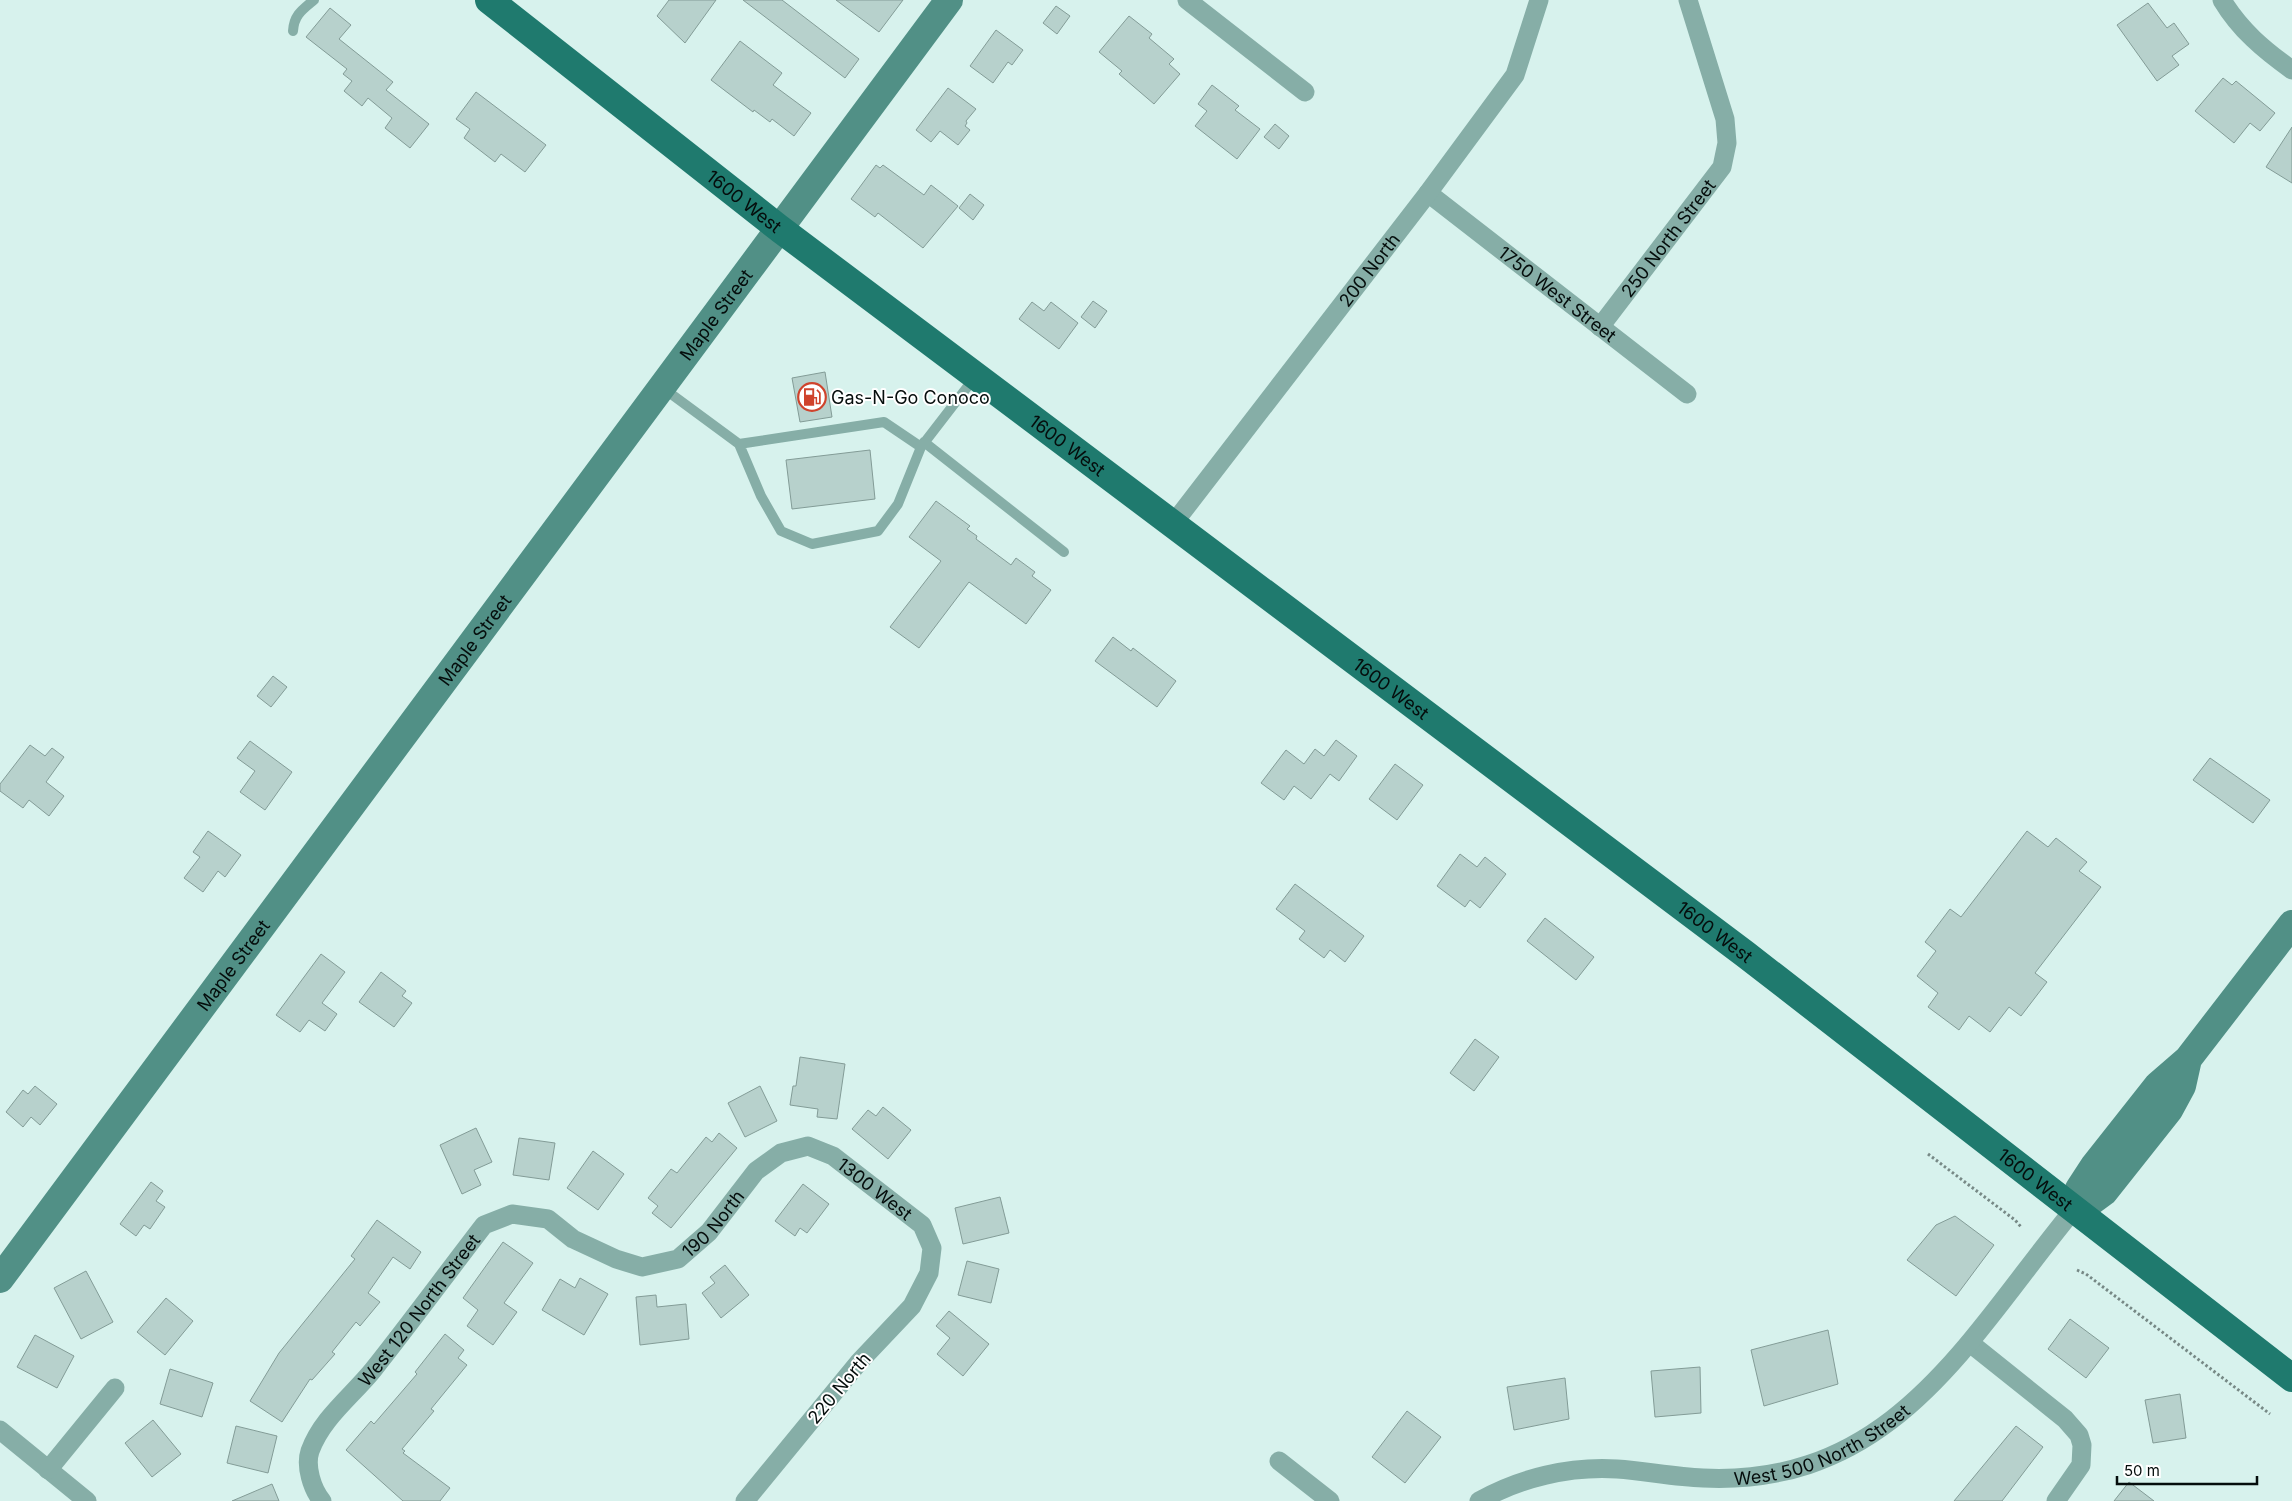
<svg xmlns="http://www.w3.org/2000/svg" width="2292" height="1501" viewBox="0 0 2292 1501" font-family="Inter,sans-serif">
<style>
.building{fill:#b7d1cc;stroke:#839c97}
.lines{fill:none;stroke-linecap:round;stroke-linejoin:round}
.path{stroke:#778986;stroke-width:3;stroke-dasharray:2.5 2.5;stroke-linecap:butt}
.lane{stroke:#86aea7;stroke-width:10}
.street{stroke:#86aea7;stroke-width:19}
.secondary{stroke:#519086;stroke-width:28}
.primary{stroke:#1f7a6e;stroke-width:28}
.labels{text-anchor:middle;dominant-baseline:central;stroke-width:4;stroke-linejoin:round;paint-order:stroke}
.street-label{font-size:18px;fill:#050d0c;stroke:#fff}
.poi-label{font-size:18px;fill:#050d0c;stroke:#fff;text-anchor:start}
</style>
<rect width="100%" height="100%" fill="#d7f2ed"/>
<path class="building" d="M669 0H716L685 43 657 16Z
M743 0H782L859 59 845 78Z
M836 0H903L879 32Z
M2148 3 2167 28 2174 23 2189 44 2172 56 2179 65 2157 81 2117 25Z
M1056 6 1070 16 1057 34 1043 23Z
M330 8 351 25 339 39 393 82 386 90 429 124 410 148 385 128 392 118 368 98 362 106 344 91 352 81 343 74 347 69 306 37Z
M1129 16 1152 34 1149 38 1174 59 1169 64 1180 74 1154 104 1119 74 1122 71 1099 52Z
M996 30 1023 50 1012 65 1008 62 993 83 970 66Z
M740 41 782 73 773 85 811 113 794 136 772 119 770 122 754 110 753 112 711 80Z
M2223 78 2232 85 2236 81 2275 113 2260 131 2250 123 2234 143 2195 111Z
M1212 85 1239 106 1235 110 1260 129 1237 159 1195 126 1207 111 1198 104Z
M948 88 976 109 966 121 967 123 965 126 970 130 958 145 940 131 931 142 916 130Z
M476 92 546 145 525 172 501 154 495 162 464 138 470 129 456 119Z
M1275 124 1289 136 1279 149 1264 137Z
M2292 127V183L2266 167Z
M876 165 880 168 883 165 924 195 931 185 958 206 923 248 878 213 875 217 851 199Z
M970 194 984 205 973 220 959 208Z
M1093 301 1107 311 1095 328 1081 317Z
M1032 302 1044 311 1051 302 1078 323 1059 349 1019 319Z
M825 372 832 417 800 422 792 378Z
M870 450 875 499 792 509 786 460Z
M936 501 970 526 967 529 977 536 976 539 1011 565 1016 558 1035 572 1032 576 1051 590 1026 624 969 582 919 648 890 627 941 561 909 537Z
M1113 637 1131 651 1133 648 1176 681 1157 707 1095 661Z
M273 676 287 687 271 707 257 696Z
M1336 740 1357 756 1339 781 1330 774 1311 799 1294 786 1284 800 1261 783 1286 750 1304 764 1315 749 1324 756Z
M250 741 292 772 265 810 240 792 255 771 237 758Z
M30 745 45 756 52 748 64 757 46 782 64 796 49 816 29 800 23 808 0 791V784Z
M2210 758 2270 800 2253 823 2193 780Z
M1395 764 1423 785 1397 820 1369 799Z
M208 831 241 855 225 877 218 871 203 892 184 878 200 857 193 852Z
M2027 831 2048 847 2056 838 2087 862 2079 871 2101 887 2035 973 2047 982 2021 1016 2009 1007 1990 1032 1969 1016 1959 1030 1928 1007 1938 993 1917 976 1936 951 1925 942 1950 909 1961 917Z
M1460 854 1477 867 1485 857 1506 874 1480 908 1470 900 1465 907 1437 886Z
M1295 884 1364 936 1345 962 1330 950 1324 958 1299 939 1305 931 1276 909Z
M1545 918 1594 957 1576 980 1527 941Z
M321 954 345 972 322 1003 337 1014 325 1031 309 1020 300 1032 276 1015Z
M381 972 406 991 402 996 412 1003 394 1027 359 1002Z
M1475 1039 1499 1057 1474 1091 1450 1073Z
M800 1057 845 1064 837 1119 817 1117 818 1109 790 1105 793 1086H796Z
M35 1086 57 1104 40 1125 31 1117 23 1127 6 1112 23 1090 28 1094Z
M760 1086 777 1121 745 1137 728 1103Z
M883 1107 911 1130 888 1159 852 1129 868 1110 876 1116Z
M476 1128 492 1162 474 1170 481 1185 462 1194 440 1145Z
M719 1133 737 1148 671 1228 652 1213 658 1206 648 1198 671 1169 677 1173 706 1137 712 1142Z
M519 1138 555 1143 549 1180 513 1175Z
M593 1151 624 1174 598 1210 567 1188Z
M151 1182 163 1191 156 1201 165 1207 150 1229 144 1225 136 1236 120 1224Z
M803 1184 829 1204 807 1233 800 1228 795 1236 775 1221Z
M1000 1197 1009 1233 963 1244 955 1208Z
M1955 1216 1994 1245 1956 1296 1907 1260 1936 1225Z
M377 1220 421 1252 410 1269 393 1257 368 1293 380 1302 360 1326 356 1322 332 1352 335 1354 312 1380 310 1379 282 1422 250 1401 279 1353 355 1259 351 1256Z
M503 1242 533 1263 504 1303 517 1312 493 1345 467 1326 478 1310 463 1298Z
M967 1261 999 1269 991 1303 958 1295Z
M725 1265 749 1295 721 1318 702 1293 715 1283 710 1277Z
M86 1271 113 1322 81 1339 54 1288Z
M580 1278 608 1294 584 1335 542 1310 560 1279 575 1288Z
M656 1295 657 1307 686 1304 689 1339 640 1345 636 1297Z
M166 1298 193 1321 165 1355 137 1332Z
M949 1311 989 1344 963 1376 937 1354 950 1338 936 1326Z
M2070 1319 2109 1348 2086 1378 2048 1349Z
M1828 1330 1838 1384 1764 1406 1751 1350Z
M445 1334 464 1350 458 1358 467 1365 431 1409 434 1411 402 1449 405 1451 403 1453 450 1488 440 1501H403L346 1450 371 1421 374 1424 417 1374 415 1372Z
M35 1335 74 1356 57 1388 17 1367Z
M1700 1367 1701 1413 1655 1417 1651 1371Z
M170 1369 213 1383 202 1417 160 1404Z
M1565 1378 1569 1419 1514 1430 1507 1387Z
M2180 1394 2186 1438 2153 1443 2145 1400Z
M1407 1411 1441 1437 1405 1483 1372 1457Z
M153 1420 181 1454 152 1477 125 1443Z
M236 1426 277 1436 268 1473 227 1463Z
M2016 1426 2043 1447 2002 1501H1954Z
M2129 1482 2154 1501H2114Z
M272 1484 279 1501H232Z"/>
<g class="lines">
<path class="path" d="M1928 1154 2015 1220 2022 1228
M2077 1270 2086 1274 2270 1414"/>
<path class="lane" d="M293 31C294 15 302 10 314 0
M663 388 739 444 761 496 781 531 812 544 878 531 898 504 921 447 975 377
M924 442 1064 552
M739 444 884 422 921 447"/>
<g class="street">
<path d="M1187 0 1305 92"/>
<path d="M2222 0C2240 30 2264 50 2292 70"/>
<path id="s1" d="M1428 193 1687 394"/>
<path id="s2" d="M1600 327 1722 167 1727 143 1725 119 1688 0"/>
<path id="s3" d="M1173 524 1428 193 1515 75 1539 0"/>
<path d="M1970 1343 2065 1419 2079 1435 2082 1445 2081 1465 2056 1501"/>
<path d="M0 1430 87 1501"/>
<path d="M1279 1461 1330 1501"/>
<path d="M48 1470 115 1388"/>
<path id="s4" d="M322 1501C312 1489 305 1466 310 1451 322 1418 352 1396 373 1370 411 1322 447 1273 484 1225L512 1214 548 1219 573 1239 616 1259 642 1267 678 1259 709 1232 756 1171 781 1153 808 1146 833 1156 922 1225 932 1248 929 1273 912 1306 859 1362 745 1501"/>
<path id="s5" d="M1479 1501C1520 1478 1569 1466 1617 1469 1646 1471 1674 1477 1703 1478 1895 1487 1969 1336 2075 1208"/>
</g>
<g class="secondary">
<path d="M2188 1059 2182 1086 2169 1110 2104 1192 2085 1206 2075 1208 2079 1189 2094 1166 2158 1085 2188 1059 2292 924"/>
<path id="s6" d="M0 1279 949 0"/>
</g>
<path class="primary" id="s7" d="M489 0 780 229 1745 954 2292 1378"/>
</g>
<defs>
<symbol id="fuel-ring" viewBox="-11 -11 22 22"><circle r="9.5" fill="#fff" stroke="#cf432c" stroke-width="1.5"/><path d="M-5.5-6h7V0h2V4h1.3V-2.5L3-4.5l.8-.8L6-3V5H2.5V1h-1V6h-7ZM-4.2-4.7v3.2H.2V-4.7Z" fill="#cf432c"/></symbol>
</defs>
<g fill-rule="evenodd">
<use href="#fuel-ring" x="796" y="381" width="32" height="32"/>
</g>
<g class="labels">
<g class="street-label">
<text stroke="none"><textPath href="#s7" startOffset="325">1600 West</textPath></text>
<text stroke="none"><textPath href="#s2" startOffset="112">250 North Street</textPath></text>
<text stroke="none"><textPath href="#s3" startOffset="321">200 North</textPath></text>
<text stroke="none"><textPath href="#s1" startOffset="164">1750 West Street</textPath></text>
<text stroke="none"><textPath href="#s6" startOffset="1201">Maple Street</textPath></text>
<text stroke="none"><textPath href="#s7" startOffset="730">1600 West</textPath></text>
<text stroke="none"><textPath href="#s6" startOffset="796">Maple Street</textPath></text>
<text stroke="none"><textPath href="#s7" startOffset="1135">1600 West</textPath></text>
<text stroke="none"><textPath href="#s7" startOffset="1540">1600 West</textPath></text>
<text stroke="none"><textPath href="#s6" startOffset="391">Maple Street</textPath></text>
<text stroke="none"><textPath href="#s7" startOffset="1945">1600 West</textPath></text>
<text stroke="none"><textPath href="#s4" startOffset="806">1300 West</textPath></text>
<text stroke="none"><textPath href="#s4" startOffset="599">190 North</textPath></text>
<text stroke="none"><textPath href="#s4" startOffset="232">West 120 North Street</textPath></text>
<text transform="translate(839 1388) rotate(-50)">220 North</text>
<text stroke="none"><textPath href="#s5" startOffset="356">West 500 North Street</textPath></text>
</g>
<g class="poi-label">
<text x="831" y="397">Gas-N-Go Conoco</text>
</g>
</g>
<path d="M2117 1476v8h140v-8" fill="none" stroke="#050d0c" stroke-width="2.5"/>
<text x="2124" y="1476" font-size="15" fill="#050d0c" stroke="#ffffff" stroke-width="4" paint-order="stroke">50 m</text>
</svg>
